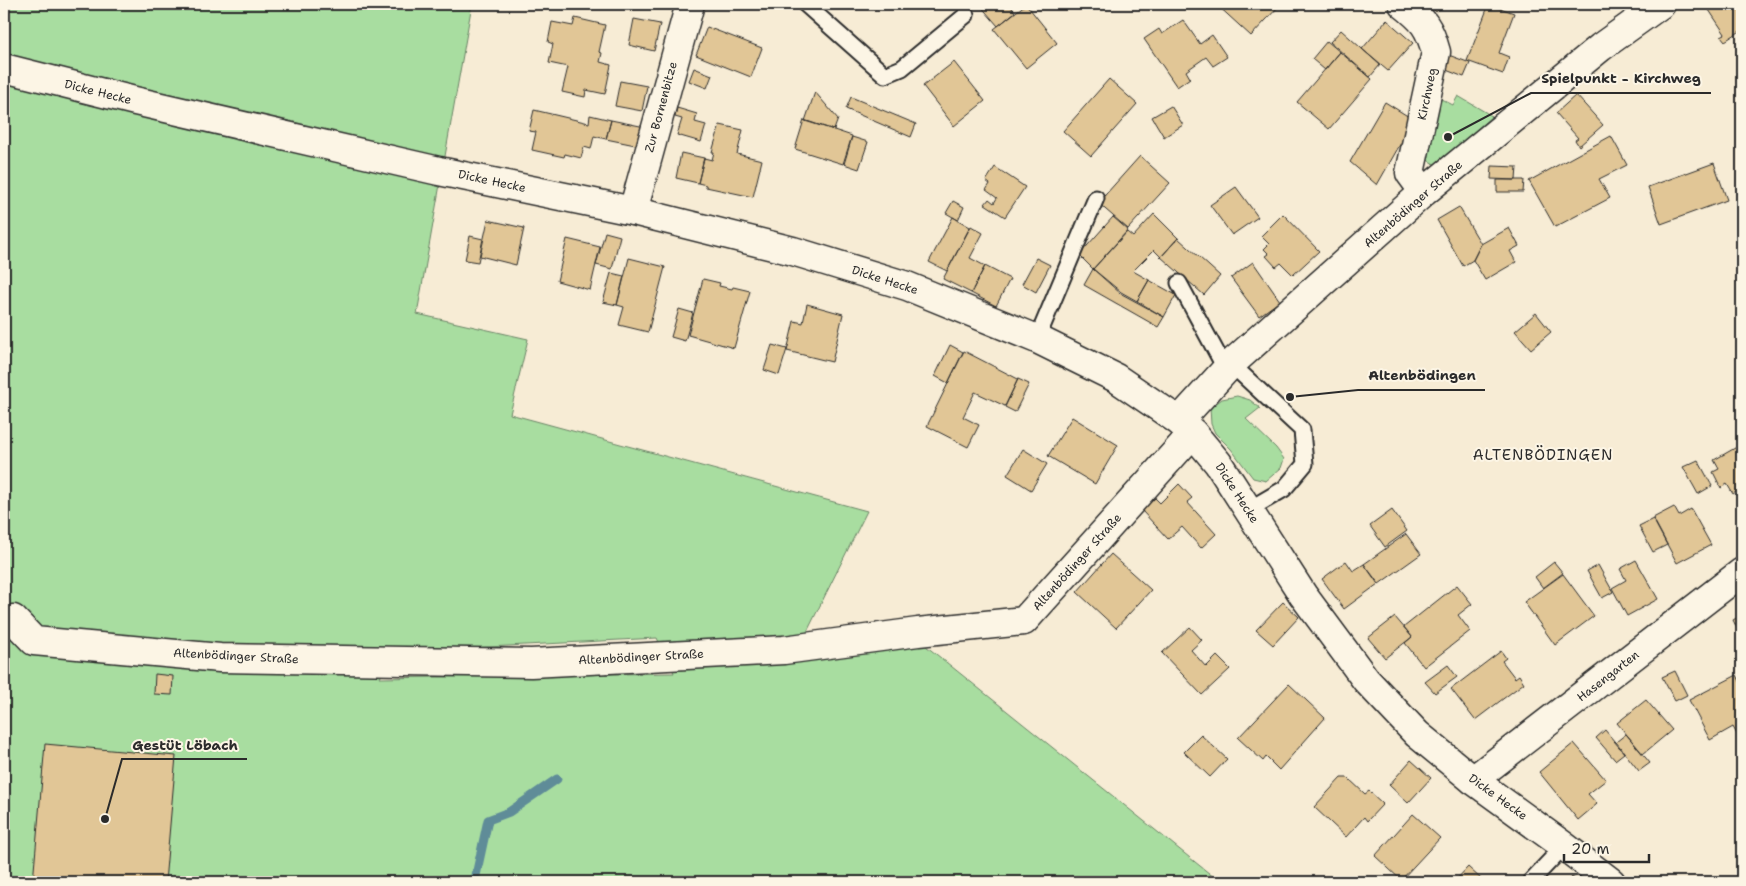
<svg xmlns="http://www.w3.org/2000/svg" width="1746" height="886" viewBox="0 0 1746 886" font-family="'Shantell Sans',sans-serif">
<style>
.green{fill:#a8dda0;stroke:#6a8466;fill-rule:evenodd}
.lines{fill:none;stroke-linecap:round;stroke-linejoin:round}
.stream{stroke:#5e8c98;stroke-width:9}
.building{fill:#e1c696;stroke:#2b2b2b}
.lane-casing{stroke:#2b2b2b;stroke-width:19}
.street-casing{stroke:#2b2b2b;stroke-width:31}
.secondary-casing{stroke:#2b2b2b;stroke-width:31}
.lane{stroke:#fcf5e5;stroke-width:15}
.street{stroke:#fcf5e5;stroke-width:28}
.secondary{stroke:#fcf5e5;stroke-width:28}
.labels{text-anchor:middle;dominant-baseline:central;stroke-width:4;stroke-linejoin:round;paint-order:stroke}
.street-label{font-size:12px;fill:#2b2b2b;stroke:#fcf5e5}
.quarter-label{font-size:15px;letter-spacing:1px;fill:#2b2b2b;stroke:#fcf5e5}
.leader{fill:none;stroke:#2b2b2b;stroke-width:2}
.callout-dot{fill:#2b2b2b;stroke:#fcf5e5;stroke-width:2}
.callout-label{font-size:14px;text-anchor:middle;font-weight:bold;fill:#2b2b2b;stroke:#fcf5e5;stroke-width:4;stroke-linejoin:round;paint-order:stroke}
</style>
<rect width="100%" height="100%" fill="#f7ecd5"/>
<filter id="ink" filterUnits="userSpaceOnUse"><feTurbulence type="fractalNoise" baseFrequency=".02" numOctaves="2"/><feDisplacementMap in="SourceGraphic" scale="10" xChannelSelector="R" yChannelSelector="G"/><feConvolveMatrix kernelMatrix="1 2 1 2 8 2 1 2 1" color-interpolation-filters="sRGB"/></filter>
<g filter="url(#ink)">
<path class="green" d="M4 4H472L417 314 528 339 510 414 867 511 795 656 921 642 1220 882H4ZM657 638 674 673 380 678 394 652Z
M1435 96 1453 105 1458 96 1492 116 1436 165 1422 157Z
M1237 396 1250 400 1260 408 1246 419 1276 448 1284 459 1281 468 1266 481 1253 478 1231 449 1215 433 1211 424 1210 408 1222 399Z"/>
<g class="lines">
<path class="stream" d="M477 882 475 880 488 820 509 812 557 779"/>
</g>
<path class="building" d="M891 4H902L899 9Z
M979 4H1009L1015 12 998 26Z
M1026 4 1057 43 1026 68 994 29Z
M1216 4H1281L1251 36Z
M1429 4H1445L1436 12Z
M1489 4 1514 13 1499 53 1509 57 1503 74 1467 61Z
M1705 4H1742V30L1725 41 1721 36 1725 34Z
M575 18 605 25 599 52 602 53 600 62 611 65 605 94 586 90 585 97 562 92 568 67 549 63 553 44 548 42 552 22 573 26Z
M634 19 660 24 654 51 629 45Z
M1183 20 1200 44 1212 35 1227 57 1213 66 1206 57 1186 71 1190 78 1177 87 1144 39 1159 29 1162 34Z
M1387 20 1413 43 1388 71 1362 49Z
M707 27 762 48 751 77 696 55Z
M1341 30 1380 65 1370 77 1330 42Z
M1327 41 1340 52 1325 70 1312 59Z
M1340 52 1372 79 1329 129 1297 102Z
M1446 54 1470 63 1464 77 1441 68Z
M954 62 985 101 954 126 923 86Z
M694 68 712 75 707 88 689 81Z
M1109 79 1137 104 1091 156 1063 131Z
M620 81 647 86 642 111 615 106Z
M815 92 838 119 834 130 805 121Z
M1576 95 1603 125 1579 146 1575 140 1578 138 1556 113Z
M851 97 916 124 911 137 846 109Z
M1385 102 1414 120 1377 185 1350 162Z
M1171 106 1183 125 1164 137 1152 117Z
M677 108 697 114 695 122 706 125 701 142 677 135 682 119 675 117Z
M534 110 589 123 590 115 611 120 606 139 594 136 591 149 584 147 581 158 565 154 564 157 532 150 536 132 529 131Z
M611 120 650 128 645 147 606 139Z
M804 120 852 136 843 164 795 149Z
M720 125 743 130 737 154 762 160 753 197 706 187V185L698 183 704 158 712 160 714 152H712Z
M1611 136 1627 165 1599 179 1610 198 1555 227 1529 181Z
M852 137 868 142 859 169 844 164Z
M681 153 704 158 698 183 676 178Z
M1140 156 1170 183 1128 229 1098 203Z
M1714 163 1727 200 1661 224 1648 187Z
M1492 166 1517 167 1516 180 1491 179Z
M995 167 1025 187 1005 217 985 204 989 199 994 203 997 198 986 190 990 184 986 181Z
M1497 180H1524L1523 192H1497Z
M1236 187 1258 217 1232 235 1210 205Z
M953 201 964 207 958 220 946 213Z
M1459 207 1481 244 1473 260 1463 266 1437 220Z
M1154 214 1178 238 1161 257 1154 250 1133 271 1149 280 1137 301 1121 292 1093 269 1127 232 1133 237Z
M1283 214 1319 251 1293 275 1281 263 1276 267 1266 256 1269 254 1264 249 1269 244 1261 236Z
M953 217 970 227 947 271 929 262Z
M1113 217 1128 230 1093 269 1079 255Z
M488 220 524 228 516 265 480 256Z
M971 226 983 233 970 258 985 266 971 293 943 279Z
M1509 228 1519 246 1510 251 1516 262 1485 280 1473 260 1481 244Z
M605 232 620 236 612 269 596 265Z
M470 236 483 239 478 262 465 260Z
M1178 238 1220 276 1204 295 1161 257Z
M567 239 600 247 590 290 557 281Z
M629 258 665 267 648 332 619 325 624 307 617 305Z
M1036 258 1050 265 1036 292 1022 284Z
M1253 262 1280 301 1259 316 1231 278Z
M985 266 1010 279 996 306 971 293Z
M1093 269 1120 293 1164 317 1158 327 1084 285Z
M611 273 624 276 617 305 603 302Z
M703 279 720 283 719 286 732 289 733 287 750 291 734 348 688 335Z
M1149 280 1176 295 1164 317 1137 301Z
M807 304 843 314 832 362 787 351 794 321 803 323Z
M679 309 693 313 685 341 671 337Z
M1536 313 1551 332 1531 349 1515 331Z
M772 345 787 349 779 375 764 370Z
M950 345 963 352 948 383 935 376Z
M964 351 1018 379 1005 406 975 392 963 417 979 425 968 447 927 426Z
M1018 379 1029 384 1015 412 1005 407Z
M1072 417 1118 445 1095 484 1048 456Z
M1742 444V488L1733 494 1727 484 1721 488 1713 472 1719 469 1714 460Z
M1023 449 1047 464 1031 490 1007 475Z
M1698 460 1712 486 1698 494 1683 467Z
M1179 484 1192 498 1187 502 1216 534 1201 548 1182 527 1168 539 1142 511 1155 498 1160 503Z
M1674 507 1679 516 1691 509 1711 545 1677 563 1653 518Z
M1392 510 1407 531 1385 547 1370 526Z
M1653 519 1667 545 1653 552 1639 526Z
M1406 534 1421 554 1379 584 1364 564Z
M1111 554 1151 590 1116 628 1077 592Z
M1636 560 1658 599 1627 616 1612 588 1626 580 1620 569Z
M1346 561 1353 571 1364 564 1378 584 1344 609 1322 579Z
M1554 562 1563 573 1543 588 1535 577Z
M1598 565 1613 592 1602 598 1587 571Z
M1563 574 1594 616 1555 645 1524 602Z
M1457 585 1472 604 1458 615 1470 631 1424 667 1405 643 1412 637 1404 627Z
M1283 602 1299 617 1273 645 1256 630Z
M1742 615V638L1733 620Z
M1395 617 1412 637 1385 658 1368 638Z
M1190 627 1202 640 1191 650 1206 667 1217 656 1230 669 1202 695 1162 653Z
M1501 651 1506 658 1502 661 1515 678 1519 675 1524 683 1475 720 1451 689Z
M1448 665 1457 677 1435 693 1425 682Z
M1675 671 1687 695 1675 701 1662 677Z
M155 674 173 676 172 695 154 694Z
M1737 675 1742 686V737L1739 738 1733 727 1710 740 1689 700Z
M1289 684 1325 718 1279 770 1266 757 1263 761 1238 738Z
M1646 700 1672 730 1643 754 1617 723Z
M1605 730 1624 753 1615 760 1596 738Z
M1626 734 1650 763 1639 771 1616 742Z
M1201 735 1227 759 1210 777 1184 752Z
M1574 743 1606 780 1588 794 1597 804 1578 820 1539 772Z
M45 744 176 756 165 882H33Z
M1411 760 1431 778 1408 803 1389 785Z
M1341 778H1348L1365 794 1369 791 1383 804 1367 821 1364 817 1346 837 1314 807Z
M1413 814 1440 838 1401 880 1375 856Z
M1468 867 1482 880 1481 882H1454Z
M1572 877 1579 882H1568Z"/>
<g class="lines">
<defs>
<path id="lane" d="M805 4 885 75 902 68 966 15
M1179 283 1226 370
M1037 339 1096 198
M1231 364 1302 430 1305 464 1284 489 1248 510
M1530 882 1564 846"/>
<path id="street" d="M1403 4C1423 20 1429 26 1436 52L1410 173 1424 192
M633 211 690 4
M1179 421 1231 364 1424 192 1601 47 1661 4
M13 619 34 641 220 658 531 663 784 650 918 632 1024 621 1193 433
M1473 780 1742 572"/>
<path id="secondary" d="M4 68 135 101 439 171 633 211 793 251 907 286 1037 339 1116 378 1179 421 1193 433 1218 463 1303 595 1366 680 1417 734 1473 780 1564 846 1611 882"/>
</defs>
<use href="#lane" class="lane-casing"/>
<use href="#street" class="street-casing"/>
<use href="#secondary" class="secondary-casing"/>
<use href="#lane" class="lane"/>
<use href="#street" class="street"/>
<use href="#secondary" class="secondary"/>
</g>
</g>
<g class="labels">
<g class="street-label">
<text transform="translate(98 92) rotate(14)">Dicke Hecke</text>
<text transform="translate(1427 94) rotate(-78)">Kirchweg</text>
<text transform="translate(661 107) rotate(-75)">Zur Bornenbitze</text>
<text transform="translate(492 181) rotate(12)">Dicke Hecke</text>
<text transform="translate(1413 204) rotate(-41)">Altenbödinger Straße</text>
<text transform="translate(885 280) rotate(18)">Dicke Hecke</text>
<text transform="translate(1237 493) rotate(57)">Dicke Hecke</text>
<text transform="translate(1077 562) rotate(-48)">Altenbödinger Straße</text>
<text transform="translate(236 656) rotate(3)">Altenbödinger Straße</text>
<text transform="translate(641 657) rotate(-3)">Altenbödinger Straße</text>
<text transform="translate(1608 676) rotate(-38)">Hasengarten</text>
<text transform="translate(1498 797) rotate(36)">Dicke Hecke</text>
</g>
<g class="quarter-label">
<text x="1543" y="455">ALTENBÖDINGEN</text>
</g>
</g>
<path class="leader" d="M1448 137L1531 93H1711M1290 397L1358 390H1485M105 819L122 759H247"/>
<g class="callout-dot">
<circle cx="1448" cy="137" r="5"/>
<circle cx="1290" cy="397" r="5"/>
<circle cx="105" cy="819" r="5"/>
</g>
<g class="callout-label">
<text x="1621" y="83">Spielpunkt - Kirchweg</text>
<text x="1422" y="380">Altenbödingen</text>
<text x="185" y="750">Gestüt Löbach</text>
</g>
<rect width="1746" height="886" fill="none" stroke="#fcf5e5" stroke-width="20"/>
<rect x="10" y="10" width="1726" height="866" fill="none" stroke="#2b2b2b" stroke-width="2" filter="url(#ink)"/>
<path d="M1564 854v8h85v-8" fill="none" stroke="#2b2b2b" stroke-width="2.5"/>
<text x="1571" y="854" font-size="15" fill="#2b2b2b" stroke="#fcf5e5" stroke-width="4" paint-order="stroke">20 m</text>
</svg>
